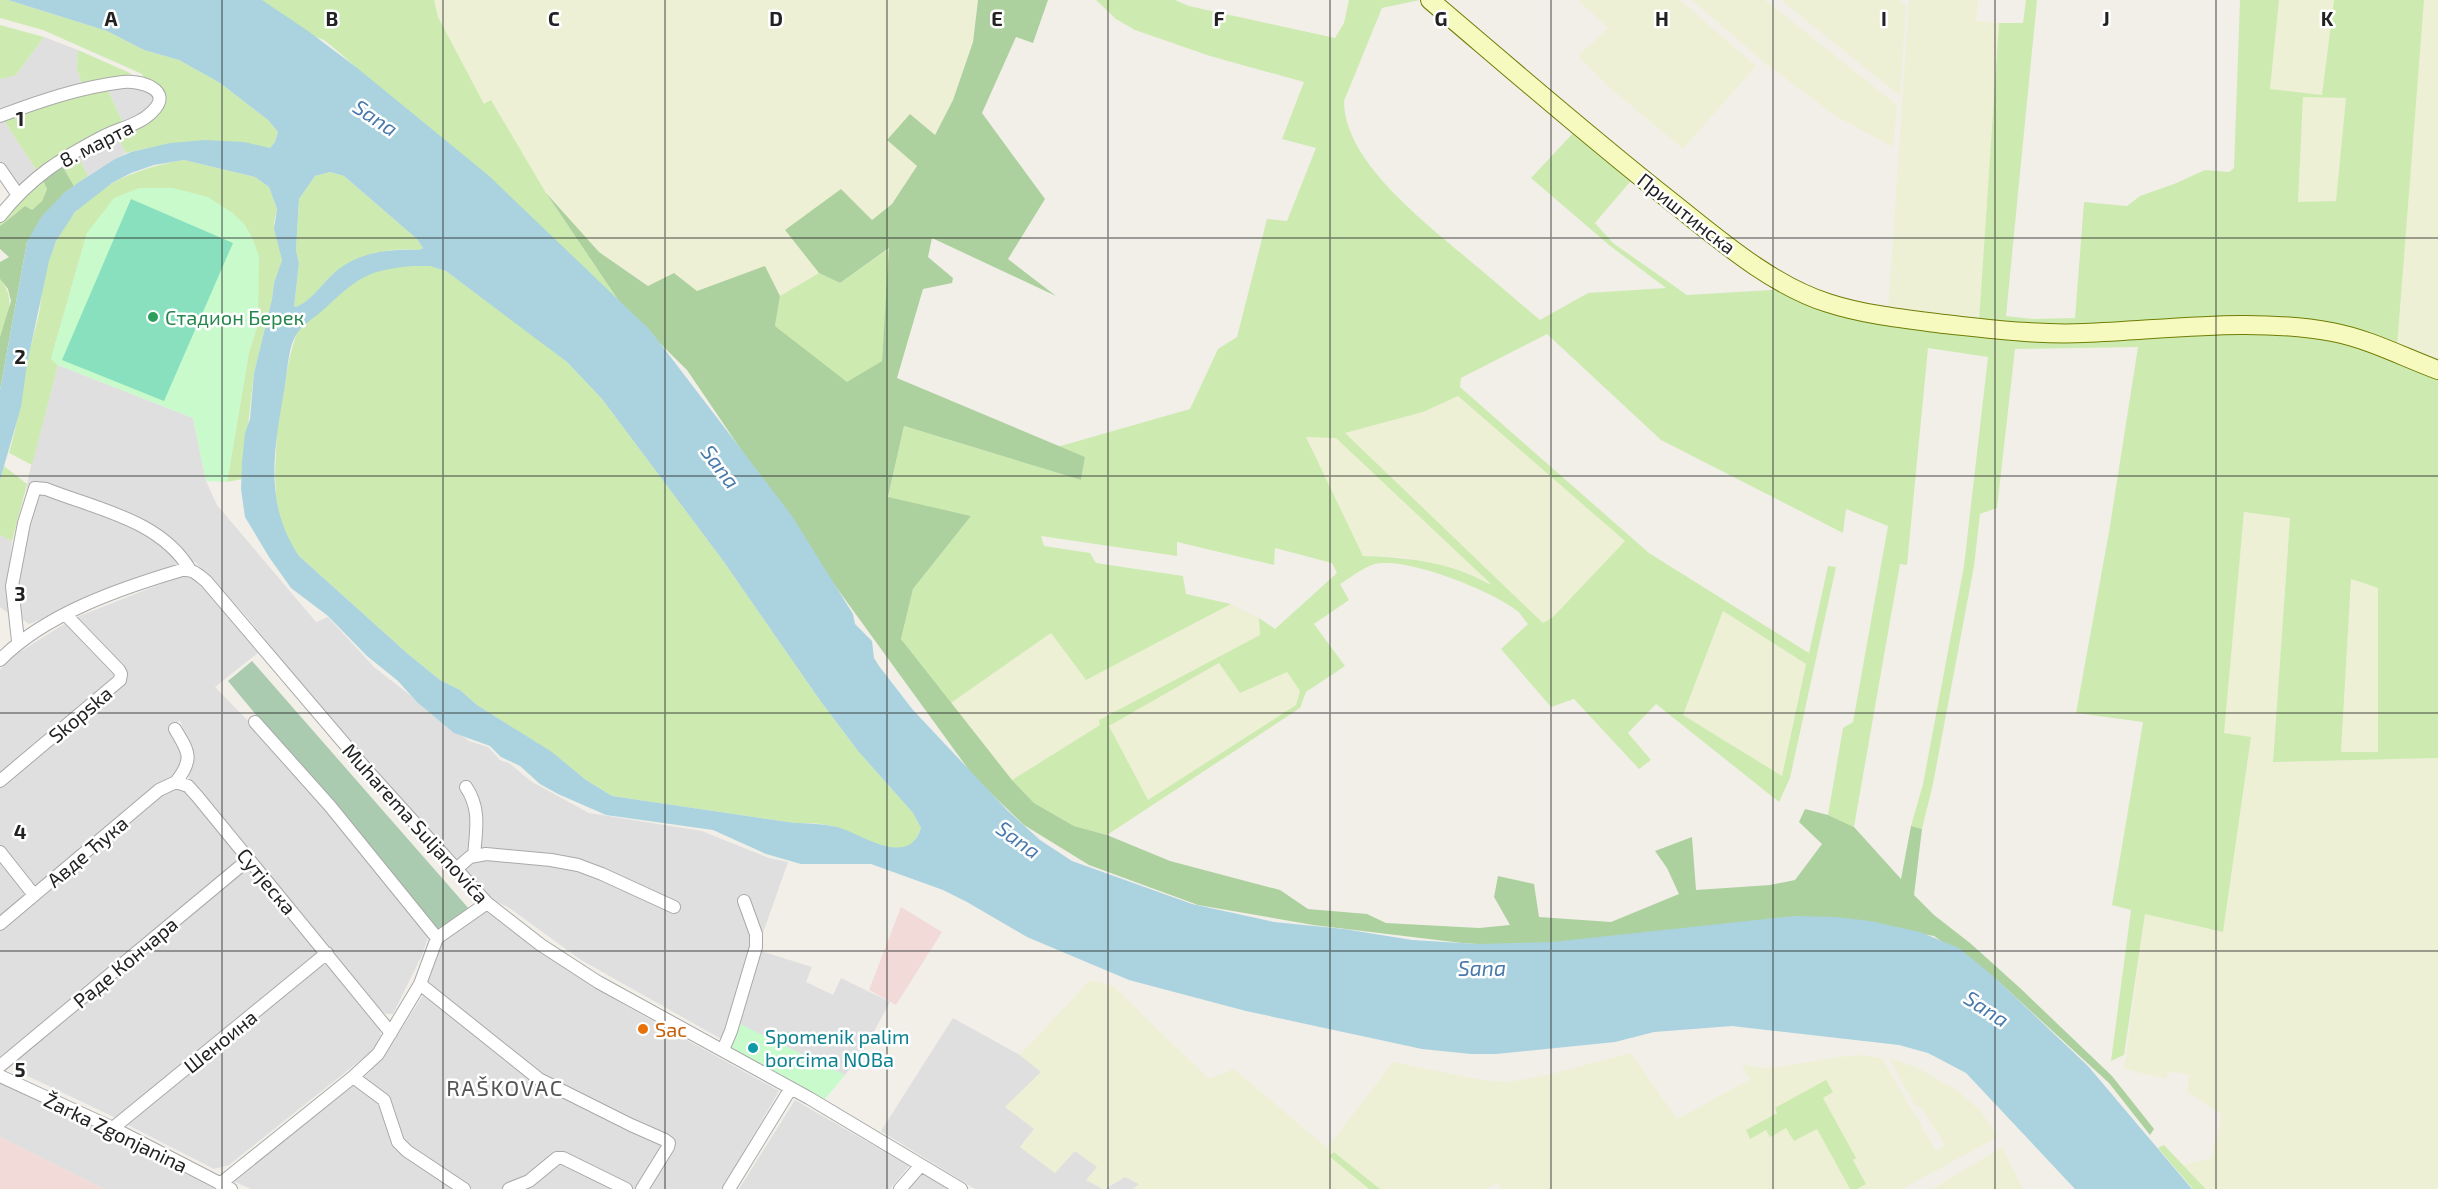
<svg xmlns="http://www.w3.org/2000/svg" width="2438" height="1189" viewBox="0 0 2438 1189" font-family="'Exo 2',sans-serif">
<style>
.residential{fill:#e0dfdf}
.commercial{fill:#f2dad9}
.farmland{fill:#eef0d5}
.grass{fill:#cdebb0;fill-rule:evenodd}
.forest{fill:#add19e}
.cemetery{fill:#aacbaf}
.park{fill:#c8facc}
.pitch{fill:#88e0be}
.water{fill:#aad3df;fill-rule:evenodd}
.lines{fill:none;stroke-linecap:round;stroke-linejoin:round}
.street-casing{stroke:#a9a9a9;stroke-width:14}
.secondary-casing{stroke:#707d05;stroke-width:20}
.street{stroke:#fff;stroke-width:12}
.secondary{stroke:#f7fabf;stroke-width:18}
.grid{fill:none;stroke:#222;stroke-width:1.5;stroke-opacity:0.55}
.leisure-dot{fill:#2e9e5b;stroke:#fff;stroke-width:2}
.food-dot{fill:#e8710a;stroke:#fff;stroke-width:2}
.culture-dot{fill:#0f9aa8;stroke:#fff;stroke-width:2}
.labels{text-anchor:middle;dominant-baseline:central;stroke-width:5;stroke-linejoin:round;paint-order:stroke}
.street-label{font-size:20px;fill:#222;stroke:#fff}
.leisure-label{font-size:20px;fill:#27864d;stroke:#fff;text-anchor:start}
.food-label{font-size:20px;fill:#c56008;stroke:#fff;text-anchor:start}
.culture-label{font-size:20px;fill:#0d838f;stroke:#fff;text-anchor:start}
.water-label{font-size:21px;font-style:italic;fill:#4a7aab;stroke:#fff}
.quarter-label{font-size:22px;letter-spacing:1.5px;fill:#555;stroke:#fff}
.grid-label{font-size:20px;text-anchor:middle;font-weight:bold;fill:#222;stroke:#fff;stroke-width:5;stroke-linejoin:round;paint-order:stroke}
</style>
<rect width="100%" height="100%" fill="#f2efe9"/>
<path class="residential" d="M44 37 78 50 77 68 82 85 0 113V78L2 79 16 75Z
M143 85 156 98 150 110 123 123 107 88Z
M3 119 37 171 17 189 0 165V120Z
M116 134 126 153 88 176 77 154Z
M58 365 193 418 206 481 217 505 316 622 328 617 374 667 469 741 488 747 500 760 509 763 532 782 589 813 702 831 769 858 788 862 757 950 812 967 806 982 833 995 841 978 890 1002 864 1050 845 1075 730 1020 723 1040 581 960 508 907 485 897 370 766 247 617 195 562 175 567 29 624 18 616 12 591 24 504 29 474Z
M0 535 12 541 7 592 8 613 0 607Z
M181 576 199 580 259 652 215 687 253 726 422 923 428 937 422 955 393 1014H386L370 1000 187 775 193 765 192 753 180 720 172 728 184 749 182 762 176 774 0 918V785L123 681 80 627 77 617Z
M66 623 113 668 114 677 101 693 0 775V670L10 658Z
M172 789 184 790 242 862 0 1057V930L159 796Z
M247 868 317 950 316 959 118 1119 15 1070 13 1059Z
M488 911 538 951 626 1006 779 1091 722 1189H649L671 1138 666 1133 642 1126 543 1075 425 983 439 943 479 913Z
M317 965H331L379 1025 381 1037 377 1047 229 1165 214 1169 126 1124Z
M423 995 480 1038 660 1143 662 1149 637 1189H251L233 1181 369 1073 392 1044Z
M953 1018 1020 1055 1041 1072 1034 1129 1020 1147 1075 1151 1098 1167 1087 1180 1103 1189H975L881 1131Z
M0 1081 224 1189H104L0 1137Z
M795 1100 909 1166 890 1189H739Z
M922 1173 948 1187 949 1189H905Z
M1125 1177 1139 1184 1133 1189H1105Z"/>
<path class="commercial" d="M901 907 942 932 896 1005 869 990Z
M0 1137 104 1189H0Z"/>
<path class="farmland" d="M434 0H978L973 42 953 100 934 136 887 140 917 166 893 204 872 221 785 230 819 273 780 296 765 266 697 291 674 274 649 286 596 250 546 193 491 100 454 121Z
M1578 0H1680L1756 66 1683 149 1611 89 1578 56 1608 28Z
M1692 0H1765L1897 105 1893 147 1837 117 1765 63Z
M1781 0H1898L1906 6 1900 96Z
M1909 0H1978L1976 21 1999 23 1979 321 1888 311Z
M2279 0H2334L2322 95 2270 89Z
M2423 0H2438V362L2397 347Z
M2303 96 2346 98 2336 201 2298 203Z
M1458 396 1626 541 1553 617 1543 623 1344 433 1423 412Z
M1305 437H1336L1494 587 1469 573 1403 557 1363 556Z
M2244 512 2290 517 2273 762 2438 758V1189H2206L2183 1165 2211 1158 2222 1115 2187 1092 2189 1075 2169 1071 2166 1079 2124 1069 2145 914 2223 932 2251 738 2223 733Z
M2351 579 2378 588 2379 752H2341Z
M1231 604 1259 618 1260 635 1099 720 1101 724 1012 780 951 703 1051 633 1086 680Z
M1723 611 1806 664 1782 776 1683 715Z
M1220 663 1287 672 1300 691 1296 705 1148 800 1108 726Z
M1090 980 1113 986 1209 1079 1234 1069 1327 1148 1393 1062 1482 1080 1508 1082 1543 1076 1631 1053 1677 1119 1749 1080 1742 1064 1761 1068 1780 1067 1839 1057 1859 1055 1882 1058 1936 1151 1945 1146 1922 1108 1914 1104 1889 1058 1916 1067 1955 1089 1980 1110 1998 1137 1902 1189H1857L1866 1183 1853 1159 1855 1157 1823 1098 1775 1108 1777 1112 1746 1130H1766L1770 1136 1786 1127 1817 1128 1850 1189H1501L1497 1182 1486 1189H1380L1334 1152 1330 1157 1369 1189H1133L1139 1184 1125 1177 1103 1189 1086 1180 1097 1167 1075 1151 1055 1173 1020 1147 1034 1129 1005 1107 1041 1072 1020 1055Z
M2002 1147 2023 1189H1932Z"/>
<path class="grass" d="M0 0H8L107 31 144 50 179 60 220 83 268 120 278 132 275 142 270 148C220 137 175 141 126 153L116 134 161 108 142 74 43 30 0 18Z
M247 0H434L438 17 484 104 491 100 546 193 623 307 341 54 324 40 297 30Z
M1096 0H1175L1189 6 1335 38 1344 23 1349 0H1420L1382 8 1344 101C1344 160 1421 219 1462 254 1488 276 1514 298 1540 320L1588 293 1666 288 1609 245 1531 178 1576 130 1635 176 1595 223 1613 243 1687 295 1788 289 2007 333 2301 329 2438 372V758L2273 762 2290 518 2244 512 2224 733 2251 737 2223 932 2145 914 2124 1055 2111 1061 2131 910 2112 905 2143 722 2076 713 2109 532 2138 347 2015 349 1997 508 1980 514 1974 566 1933 784 1922 829 1911 826 1923 784 1964 566 1988 357 1928 348 1907 565 1900 564 1854 827 1828 815 1843 728 1853 722 1888 526 1846 509 1843 533 1661 440 1547 334 1461 378 1460 387 1649 553 1809 653 1828 566 1836 567 1790 778 1779 802 1656 704 1628 733 1651 760 1639 769 1574 699 1551 707 1501 649 1528 624C1524 620 1521 613 1516 610 1492 591 1401 554 1372 565 1361 569 1350 578 1340 584L1349 600 1314 624 1345 666 1306 692 1300 708 1107 835 1074 826 1034 803 1012 780 1100 725 1099 720 1260 635 1259 618 1275 629 1337 573 1332 563 1275 548 1274 565 1177 542V556L1041 536 1044 546 1090 553 1096 563 1183 576 1186 594 1231 604 1086 680 1051 633 951 703 901 639 913 589 971 516 888 498 904 426 1081 480 1085 457 1057 447 1190 409 1218 349 1237 337 1267 219 1287 221 1316 148 1282 139 1304 82 1210 56 1135 30 1116 19ZM1458 396 1625 541 1553 617 1543 623 1345 433 1423 412ZM1306 437 1336 438 1492 585C1484 582 1475 576 1466 573 1433 560 1399 557 1363 556ZM2351 579 2378 588V752H2341ZM1723 611 1806 664 1782 776 1683 715ZM1219 663 1240 693 1287 672 1300 691 1296 705 1148 800 1109 726Z
M2026 0H2037L2006 316 2033 319 2075 318 2084 202 2127 206 2140 196 2174 184 2205 170 2229 172 2234 168 2240 0H2279L2270 89 2322 95 2334 0H2424L2397 347 2247 318 2192 317 2138 323 2034 325 1979 321 1999 23H2023ZM2303 97 2346 98 2336 201 2298 202Z
M0 25 44 37 16 75 2 79 0 78Z
M78 50 130 73 133 77 82 85 77 68Z
M107 88 123 123 37 171 3 119Z
M77 154 88 176 74 186 61 164Z
M184 160 255 177 269 187 277 209 274 222 282 260 274 283 272 299 254 373 242 479 227 482 249 352 258 324 253 240 244 224 231 212 87 233 51 359 58 365 32 465 9 453C18 423 21 394 27 363 30 347 35 331 39 314 42 296 43 278 49 260 68 197 123 170 184 160Z
M330 172 344 176 417 239 423 248 419 250C389 248 360 253 336 272 323 281 309 306 294 307L299 263 296 250 299 199 315 176Z
M42 178 47 189 42 201 32 210 17 212 0 226V222Z
M890 248 882 361 847 383 775 326 780 296 819 273 840 283Z
M415 260 446 271 520 326 567 362 602 399 724 562 819 699 858 751 913 813 921 828C918 836 913 848 904 849 884 849 859 836 841 829 827 823 810 823 795 823L612 796 586 780 551 752 477 705 460 690 440 680 408 654 299 556 287 539 280 522 276 497 275 475 277 430 289 360 300 320 341 276Z
M0 279C17 300 7 314 0 337Z
M4 466 27 484 12 541 0 535V480Z
M1826 1080 1833 1092 1823 1098 1856 1158 1853 1160 1866 1184 1857 1189H1850L1817 1129 1794 1141 1786 1128 1770 1137 1766 1130 1750 1139 1746 1130 1777 1113 1775 1108Z
M2164 1145 2200 1183 2206 1189H2193L2158 1148Z
M1334 1152 1380 1189H1369L1329 1156Z"/>
<path class="forest" d="M978 0H1048L1033 43 1016 37 982 113 1045 199 1008 259 1056 296 932 238 928 257 953 278 952 283 923 289 897 378 1085 457 1081 480 904 426 888 497 971 516 913 589 901 639 1012 780 1034 803 1074 826 1107 835 1170 861 1280 890 1308 909 1367 914 1386 923 1479 928 1510 925 1494 897 1498 876 1534 884 1539 917 1611 922 1679 894 1667 868 1655 851 1692 837 1696 890 1770 885 1795 880 1822 844 1799 822 1805 809 1828 815 1854 827 1901 879 1911 826 1922 829 1914 895 1934 915 1970 943 2020 988 2112 1076 2154 1129 2150 1135 2109 1083 1997 980 1934 936 1866 924 1784 920 1698 927 1537 948 1462 943 1313 925 1198 905 1089 865 1024 825 974 777 807 547 687 370 623 307 546 193 599 252 648 286 674 273 697 291 765 266 780 296 775 326 847 382 882 361 889 248 840 283 819 273 785 230 841 189 872 220 892 204 917 166 887 140 910 114 935 135 953 100 973 42Z
M61 164 74 186 64 193 27 242 0 390V337L11 301 8 289 0 279V262L9 257 0 249V226L25 206 32 210 42 201 47 189 42 178Z"/>
<path class="cemetery" d="M252 661 470 910 453 922 434 930 228 681Z"/>
<path class="park" d="M139 188H173L208 197 231 212 244 224 253 240 259 256 258 324 249 352 227 482 206 481 193 418 58 365 51 359 87 233 114 198Z
M740 1024 845 1075 825 1099 733 1050 731 1044Z"/>
<path class="pitch" d="M131 199 233 243 164 401 62 360Z"/>
<path class="water" d="M8 0H262L308 31 356 67 488 175 650 330 792 516 853 614 855 624 872 641 874 658 879 666 913 710 1007 810 1040 840 1072 861 1192 904 1274 922 1344 929 1412 940 1478 944 1552 942 1795 916 1836 917 1870 921 1920 932 1959 948 1993 976 2088 1066 2192 1189H2075L1966 1073 1928 1053 1899 1045 1732 1026 1654 1032 1615 1042 1496 1054H1471L1422 1049 1246 1011 1129 980 1027 937 967 902 943 890 871 864H801L766 854 713 830 606 815 558 794 540 784 520 766 501 757 490 746 454 733 417 702 398 681 367 656 328 616 291 588 269 557 245 517 241 489 242 462 245 433 250 419 254 373 272 299 274 283 282 260 274 229 277 209 269 187 255 177 184 160 154 165 131 173 112 183 75 212 56 241 49 261 27 364 21 407 0 480V390L27 242 41 217 64 193 79 182 115 159 131 152 170 143 205 140 244 142 270 148 275 142 278 132 268 120 220 83 179 60 144 50 107 31ZM330 172 344 176 417 239 423 248 419 250C388 249 356 252 332 275 322 284 308 305 294 307L299 263 296 250 299 199 315 176ZM413 266H430L446 271 567 362 602 399 724 562 819 699 858 751 913 813 921 828C909 869 862 834 837 827 823 824 809 823 795 823L612 796 586 780 552 752 477 705 460 690 440 680 408 654 299 556C262 501 275 446 285 385 288 369 288 345 298 332 305 323 314 318 322 311 357 279 365 270 413 266Z"/>
<g class="lines">
<defs>
<path id="street" d="M0 116C40 101 81 87 123 82 140 80 175 90 152 112 139 125 120 128 104 136 60 159 31 177 0 216
M0 169 18 195
M18 641 12 586 24 523 35 488 46 489C96 509 161 520 190 570
M0 660C45 614 121 588 182 570 193 569 197 574 206 581L366 769 487 903 541 945 598 982 809 1098 961 1189
M255 722 330 806 437 938
M175 729C189 752 194 759 176 782L188 786 197 796 391 1033
M0 781 120 680 121 674 119 670 66 615
M466 787C481 809 476 830 474 856
M0 852 34 895
M455 870 470 857 486 854 551 860 578 865 602 874 674 907
M0 924 159 790 176 782
M420 984 539 1079 631 1125 665 1140 669 1143 668 1147 642 1189
M723 1050 731 1031 756 947V934L744 901
M0 1066 249 859
M0 1076 113 1128 231 1189
M353 1077 384 1100 398 1142 407 1151 464 1189
M113 1128 327 953
M220 1184 353 1077 378 1054 420 984 437 938 487 903
M509 1189 529 1181 557 1158H563L626 1189
M729 1189 791 1088
M900 1189 921 1165"/>
<path id="secondary" d="M1430 0C1509 67 1587 135 1668 199 1715 236 1770 285 1828 303 1865 315 1905 319 1944 324 1991 329 2037 335 2084 333 2166 330 2251 317 2332 332 2369 339 2403 357 2438 370"/>
</defs>
<use href="#street" class="street-casing"/>
<use href="#secondary" class="secondary-casing"/>
<use href="#street" class="street"/>
<use href="#secondary" class="secondary"/>
</g>
<path class="grid" d="M222 0V1189M443 0V1189M665 0V1189M887 0V1189M1108 0V1189M1330 0V1189M1551 0V1189M1773 0V1189M1995 0V1189M2216 0V1189M0 238H2438M0 476H2438M0 713H2438M0 951H2438"/>
<circle class="leisure-dot" cx="153" cy="317" r="6"/>
<circle class="food-dot" cx="643" cy="1029" r="6"/>
<circle class="culture-dot" cx="753" cy="1048" r="6"/>
<g class="labels">
<g class="street-label">
<text transform="translate(96 143) rotate(-27)">8. марта</text>
<text transform="translate(1687 213) rotate(38)">Приштинска</text>
<text transform="translate(80 714) rotate(-40)">Skopska</text>
<text transform="translate(416 823) rotate(48)">Muharema Suljanovića</text>
<text transform="translate(87 851) rotate(-40)">Авде Ћука</text>
<text transform="translate(267 881) rotate(50)">Сутјеска</text>
<text transform="translate(125 962) rotate(-40)">Раде Кончара</text>
<text transform="translate(220 1041) rotate(-39)">Шеноина</text>
<text transform="translate(116 1132) rotate(26)">Žarka Zgonjanina</text>
</g>
<g class="leisure-label">
<text x="165" y="317">Стадион Берек</text>
</g>
<g class="food-label">
<text x="655" y="1029">Sac</text>
</g>
<g class="culture-label">
<text x="765" y="1036">Spomenik palim<tspan x="765" dy="23">borcima NOBa</tspan></text>
</g>
<g class="water-label">
<text transform="translate(376 117) rotate(34)">Sana</text>
<text transform="translate(721 466) rotate(53)">Sana</text>
<text transform="translate(1019 839) rotate(36)">Sana</text>
<text x="1482" y="967">Sana</text>
<text transform="translate(1987 1008) rotate(33)">Sana</text>
</g>
<g class="quarter-label">
<text x="505" y="1087">RAŠKOVAC</text>
</g>
</g>
<g class="grid-label">
<text x="111" y="26">A</text>
<text x="332" y="26">B</text>
<text x="554" y="26">C</text>
<text x="776" y="26">D</text>
<text x="997" y="26">E</text>
<text x="1219" y="26">F</text>
<text x="1441" y="26">G</text>
<text x="1662" y="26">H</text>
<text x="1884" y="26">I</text>
<text x="2106" y="26">J</text>
<text x="2327" y="26">K</text>
<text x="20" y="126">1</text>
<text x="20" y="364">2</text>
<text x="20" y="601">3</text>
<text x="20" y="839">4</text>
<text x="20" y="1077">5</text>
</g>
</svg>
